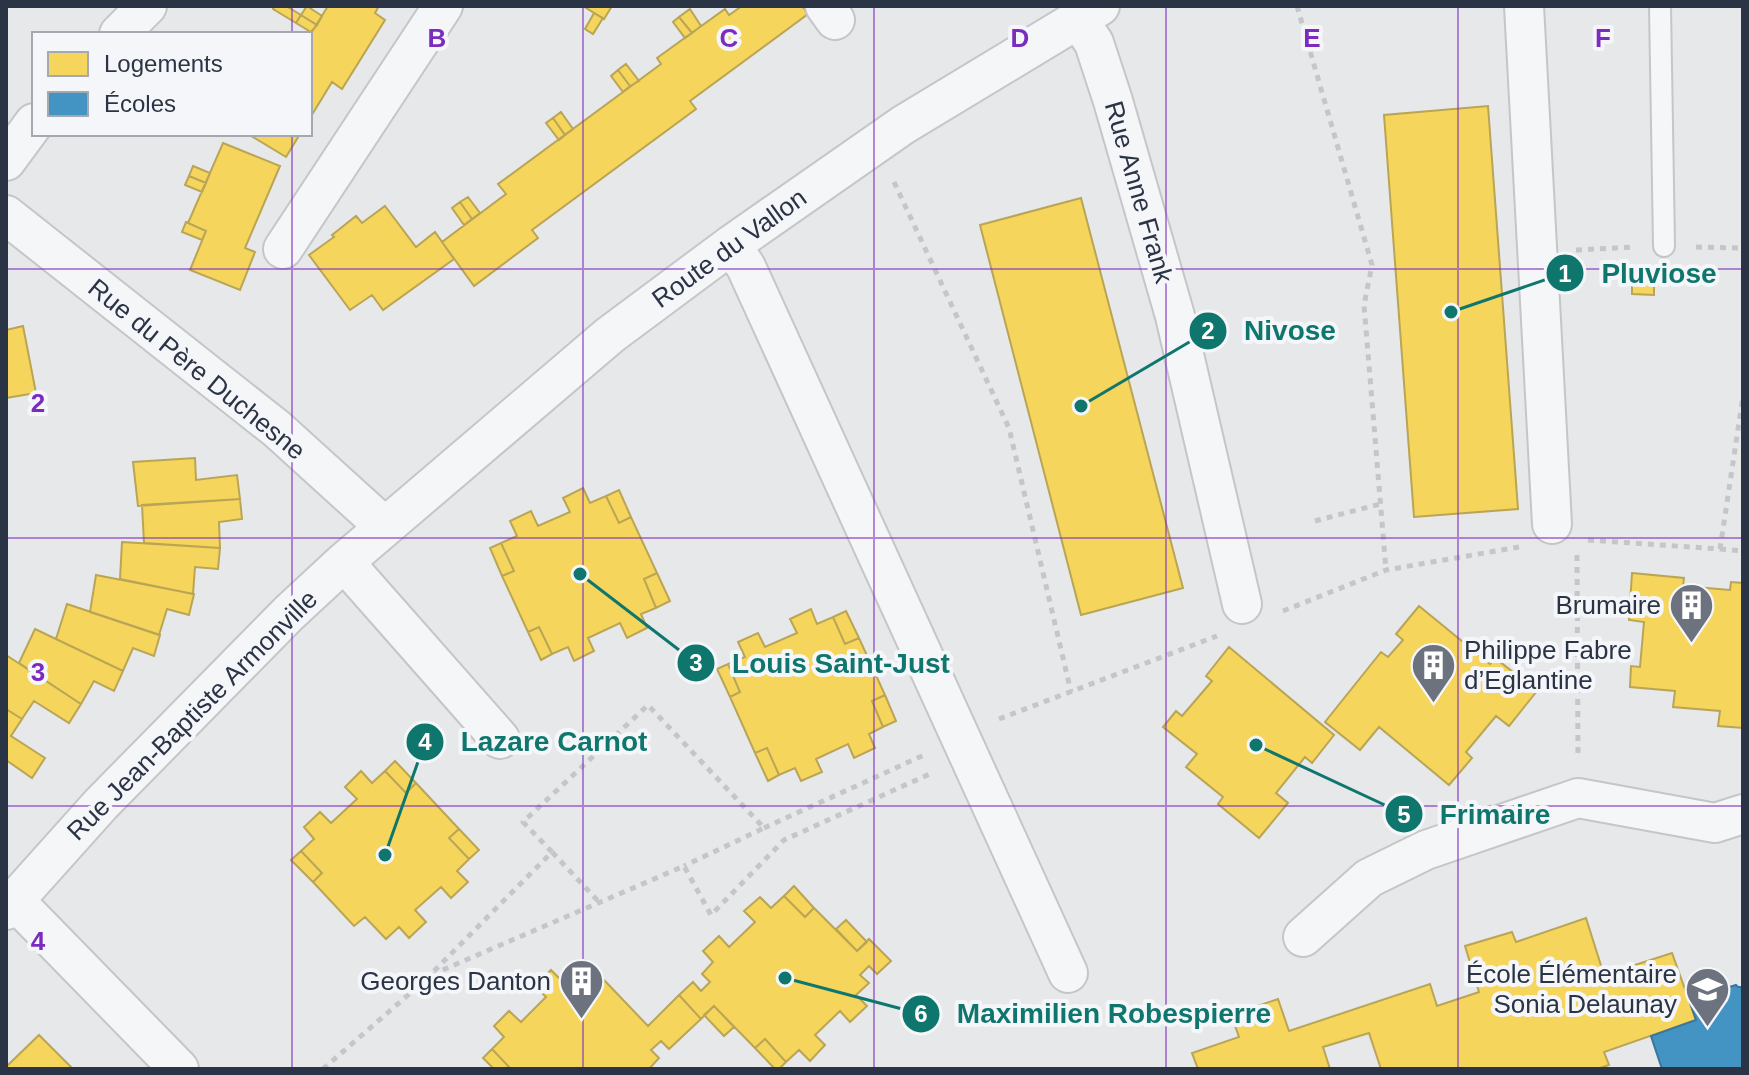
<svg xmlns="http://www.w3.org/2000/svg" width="1749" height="1075" viewBox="0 0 1749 1075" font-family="Arial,sans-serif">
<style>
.homes{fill:#f6d55c;stroke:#b9a555;stroke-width:2}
.schools{fill:#4393c3;stroke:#3c769d;stroke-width:2}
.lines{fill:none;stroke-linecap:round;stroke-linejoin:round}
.lane-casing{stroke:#c4c6c8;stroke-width:24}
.street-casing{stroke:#c4c6c8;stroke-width:42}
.path{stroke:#c5c6ca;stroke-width:5;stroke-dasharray:6 6;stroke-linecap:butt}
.lane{stroke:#f5f6f7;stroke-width:20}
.street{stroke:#f5f6f7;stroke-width:38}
.grid{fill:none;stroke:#7b2cbf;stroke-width:2;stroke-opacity:0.55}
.labels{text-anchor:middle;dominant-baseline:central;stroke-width:8;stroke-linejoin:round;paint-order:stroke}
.street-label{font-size:26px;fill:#2b3445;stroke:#f4f6f9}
.poi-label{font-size:26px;fill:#2b3445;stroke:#f4f6f9;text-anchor:end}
.grid-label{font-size:26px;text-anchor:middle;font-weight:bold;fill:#7b2cbf;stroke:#f4f6f9;stroke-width:8;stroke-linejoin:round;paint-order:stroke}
.leader{fill:none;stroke:#0f766e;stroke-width:3}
.callout-dot{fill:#0f766e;stroke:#f4f6f9;stroke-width:3}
.mark-label{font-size:24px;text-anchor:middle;font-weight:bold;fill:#fff}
.callout-label{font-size:28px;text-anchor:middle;font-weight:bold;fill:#0f766e;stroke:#f4f6f9;stroke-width:8;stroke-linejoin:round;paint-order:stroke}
</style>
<rect width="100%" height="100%" fill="#e6e8ea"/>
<path class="homes" d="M275 6H286L301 15 296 23 273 9Z
M307 6 322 16 317 25 301 15Z
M328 6H379L375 13 385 20 342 89 332 82 310 118V35Z
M583 6H612L604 19Z
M742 6H802L808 14 690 101 696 109 532 230 538 238 474 286 442 242 506 194 498 184 661 64 657 58 725 9 729 15Z
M690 9 701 26 692 33 679 17Z
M594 13 603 18 593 34 585 29Z
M301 15 317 25 311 32 296 23Z
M679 17 692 33 685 38 673 22Z
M626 64 639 81 630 86 618 70Z
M618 70 630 86 623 92 611 76Z
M1488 106 1518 509 1414 517 1384 115Z
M561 112 573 129 565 135 553 118Z
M553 118 565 135 559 140 546 123Z
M248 134H300L286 157Z
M223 143 280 166 245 248 255 252 240 290 190 270 206 231 188 223Z
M193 166 210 173 206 183 189 176Z
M189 176 206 183 202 192 185 185Z
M468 197 480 213 472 219 460 202Z
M1081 198 1183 588 1081 615 980 225Z
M460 202 472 219 464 225 452 208Z
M385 206 416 247 435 232 454 259 383 310 372 295 350 310 309 255 334 237 332 235 356 216 362 223Z
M186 222 206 231 202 240 182 232Z
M1632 272H1654V295L1632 294Z
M23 326 36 393 6 398V330Z
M195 458 196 480 237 475 240 499 138 506 133 462Z
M583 488 590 503 606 496 619 523 631 517 657 573 644 579 656 608 641 614 647 628 627 638 620 623 588 638 594 651 574 661 568 647 552 654 539 627 528 632 502 576 514 571 501 543 517 536 510 521 531 511 538 526 570 512 563 498Z
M619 490 631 517 619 523 606 496Z
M240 499 242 519 219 522 220 548 144 543 142 505Z
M122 542 220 548 218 569 195 567 193 594 120 579Z
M501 543 514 571 502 576 490 548Z
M657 573 670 601 656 608 644 579Z
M1632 573 1684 578 1683 586 1730 590 1731 582 1743 583V728L1718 726 1720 711 1673 707 1675 691 1630 687 1631 666 1640 667 1644 622 1629 620Z
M96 575 194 594 189 615 167 609 159 635 90 612Z
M67 604 160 635 154 656 133 648 123 671 56 639Z
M1419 606 1490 664 1495 658 1537 691 1509 726 1496 716 1466 752 1472 758 1449 785 1379 727 1360 750 1325 722 1381 652 1388 657 1403 640 1396 634Z
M811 609 817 624 833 617 845 644 859 638 885 695 872 701 883 727 869 734 875 748 854 758 848 744 816 759 822 772 801 781 795 768 779 775 767 748 755 753 730 697 740 692 728 664 745 657 738 642 758 633 765 647 797 633 790 619Z
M846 611 859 638 845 644 833 617Z
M539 627 552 654 541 660 528 632Z
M35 629 123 671 114 691 94 681 81 704 19 663Z
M1229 647 1334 735 1312 763 1305 757 1276 793 1288 803 1259 838 1218 804 1223 797 1186 767 1197 754 1163 727 1176 711 1182 716 1212 681 1206 676Z
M6 655 81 704 69 723 34 701 22 719 6 709Z
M728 664 740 692 730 697 717 669Z
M885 695 896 721 883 727 872 701Z
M6 709 22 719 11 736 45 758 32 778 6 760Z
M767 748 779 775 768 781 755 753Z
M395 761 416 783 406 793 385 771Z
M361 771 372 783 385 771 406 793 416 783 459 829 449 838 469 859 457 871 468 882 451 898 441 887 415 910 426 922 409 938 399 927 386 939 365 917 354 926 313 882 322 873 301 851 314 839 304 827 320 812 331 823 357 799 345 787Z
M459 829 479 850 469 859 449 838Z
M301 851 322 873 313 882 291 860Z
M794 886 814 908 805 917 784 896Z
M784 896 805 917 814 908 857 951 869 939 891 961 877 974 869 966 860 975 869 983 856 995 867 1006 850 1022 840 1011 815 1035 825 1045 810 1061 799 1050 786 1062 765 1039 755 1048 714 1006 701 1019 679 995 693 982 701 991 710 982 702 974 713 962 703 951 719 936 729 947 755 922 744 911 760 897 771 908Z
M1586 918 1604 975 1672 953 1696 1020 1604 1052 1609 1065 1597 1069H1381L1369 1033 1323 1047 1330 1069H1198L1192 1053 1239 1037 1231 1015 1278 999 1289 1031 1430 984 1437 1006 1479 992 1465 946 1512 932 1516 942Z
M846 920 867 942 857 951 836 929Z
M585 960 605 981 595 991 574 970Z
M551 970 562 981 574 970 595 991 605 981 648 1026 679 995 701 1019 669 1049 661 1041 651 1050 659 1058 649 1069H511L492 1049 504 1037 494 1026 509 1011 521 1022 546 997 535 986Z
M714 1006 734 1027 724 1036 704 1015Z
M39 1035 73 1069H6V1067Z
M765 1039 786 1062 779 1069H775L755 1048Z
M492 1049 511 1069H494L483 1058Z"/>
<path class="schools" d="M1736 985 1738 987H1741L1743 992V1069H1662L1651 1036 1696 1020 1689 1000Z"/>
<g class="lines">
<defs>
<path id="lane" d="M1660 6 1664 246"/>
<path id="street" d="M825 6 835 20
M1524 6 1552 524
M1078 19 1094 43 1113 101 1175 316 1242 604
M119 34 147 6
M6 161 34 123
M6 215 277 429 385 527
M731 245 746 267 1068 973
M283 249 443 6
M344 562 500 739
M14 900 179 1069
M6 910 101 804 289 613 344 562 610 335 731 245 903 125 1100 6
M1303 937 1369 878 1426 850 1578 798 1715 823 1743 814"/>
</defs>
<use href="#lane" class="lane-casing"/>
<use href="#street" class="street-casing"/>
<path class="path" d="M1297 6 1372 265 1364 305 1386 570
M894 182 1009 428 1071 692
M1696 247 1743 248
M1576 250 1634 247
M1315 521 1380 504
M1588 540 1720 549 1743 396
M1720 549 1743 551
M1577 555 1578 757
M1283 611 1386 570 1519 547
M999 719 1217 636
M764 828 924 755
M552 852 523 822 648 705 764 828 684 866
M434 971 552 852 599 902
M323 1069 431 975 684 866 711 915 784 840 934 772"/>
<use href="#lane" class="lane"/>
<use href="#street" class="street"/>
</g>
<path class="grid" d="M292 6V34M583 6V1069M874 6V1069M1166 6V1069M1458 6V1069M292 134V1069M6 269H1743M6 538H1743M6 806H1743"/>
<defs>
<symbol id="building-pin" viewBox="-11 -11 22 30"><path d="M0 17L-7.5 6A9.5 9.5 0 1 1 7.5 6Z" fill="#6c737f" stroke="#f4f6f9"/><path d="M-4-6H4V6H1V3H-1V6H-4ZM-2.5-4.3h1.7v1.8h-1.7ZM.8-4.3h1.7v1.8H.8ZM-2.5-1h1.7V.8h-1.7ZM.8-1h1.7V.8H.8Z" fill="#fff"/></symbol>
<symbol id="school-pin" viewBox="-11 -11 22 30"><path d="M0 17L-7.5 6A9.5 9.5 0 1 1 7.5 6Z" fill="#6c737f" stroke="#f4f6f9"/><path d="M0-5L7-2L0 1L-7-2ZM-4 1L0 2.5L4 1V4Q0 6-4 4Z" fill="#fff"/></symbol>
</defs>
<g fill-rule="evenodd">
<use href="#building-pin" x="1666" y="580" width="51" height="69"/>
<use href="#building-pin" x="1408" y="640" width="51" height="69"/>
<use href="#building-pin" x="556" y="956" width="51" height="69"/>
<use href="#school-pin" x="1682" y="964" width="51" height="69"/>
</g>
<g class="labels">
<g class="street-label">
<text transform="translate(1139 192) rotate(74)">Rue Anne Frank</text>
<text transform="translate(729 248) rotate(-36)">Route du Vallon</text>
<text transform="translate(197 369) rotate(39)">Rue du Père Duchesne</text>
<text transform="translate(192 715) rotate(-45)">Rue Jean-Baptiste Armonville</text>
</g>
<g class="poi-label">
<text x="1661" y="605">Brumaire</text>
<text x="1464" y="650" text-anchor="start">Philippe Fabre<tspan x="1464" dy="30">d’Eglantine</tspan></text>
<text x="1677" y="974">École Élémentaire<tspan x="1677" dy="30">Sonia Delaunay</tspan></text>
<text x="551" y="981">Georges Danton</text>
</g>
</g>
<g class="grid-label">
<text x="437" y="47">B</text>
<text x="729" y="47">C</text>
<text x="1020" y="47">D</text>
<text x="1312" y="47">E</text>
<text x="1603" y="47">F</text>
<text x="38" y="412">2</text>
<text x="38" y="681">3</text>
<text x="38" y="950">4</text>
</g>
<path class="leader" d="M1451 312L1565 273M1081 406L1208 331M580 574L696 663M385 855L425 742M1256 745L1404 814M785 978L921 1014"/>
<g class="callout-dot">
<circle cx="1451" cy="312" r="8"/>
<circle cx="1081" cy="406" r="8"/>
<circle cx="580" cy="574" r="8"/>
<circle cx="385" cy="855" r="8"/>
<circle cx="1256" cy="745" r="8"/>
<circle cx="785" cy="978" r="8"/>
<circle cx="1565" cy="273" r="20"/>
<circle cx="1208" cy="331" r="20"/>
<circle cx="696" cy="663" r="20"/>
<circle cx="425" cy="742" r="20"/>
<circle cx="1404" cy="814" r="20"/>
<circle cx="921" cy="1014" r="20"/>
</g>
<g class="mark-label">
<text x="1565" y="282">1</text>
<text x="1208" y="339">2</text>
<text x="696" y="671">3</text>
<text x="425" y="750">4</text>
<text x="1404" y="823">5</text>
<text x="921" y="1022">6</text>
</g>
<g class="callout-label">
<text x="1659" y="283">Pluviose</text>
<text x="1290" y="340">Nivose</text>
<text x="841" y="673">Louis Saint-Just</text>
<text x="554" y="751">Lazare Carnot</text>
<text x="1495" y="824">Frimaire</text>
<text x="1114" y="1023">Maximilien Robespierre</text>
</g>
<rect width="1749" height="1075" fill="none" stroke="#2b3445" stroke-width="16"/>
<rect x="32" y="32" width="280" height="104" fill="#f4f6f9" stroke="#a4a8b1" stroke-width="2"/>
<rect x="48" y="52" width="40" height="24" fill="#f6d55c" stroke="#a4a8b1" stroke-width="2"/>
<text x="104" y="72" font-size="24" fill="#2b3445">Logements</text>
<rect x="48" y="92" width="40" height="24" fill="#4393c3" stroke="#a4a8b1" stroke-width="2"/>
<text x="104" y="112" font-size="24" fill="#2b3445">Écoles</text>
</svg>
